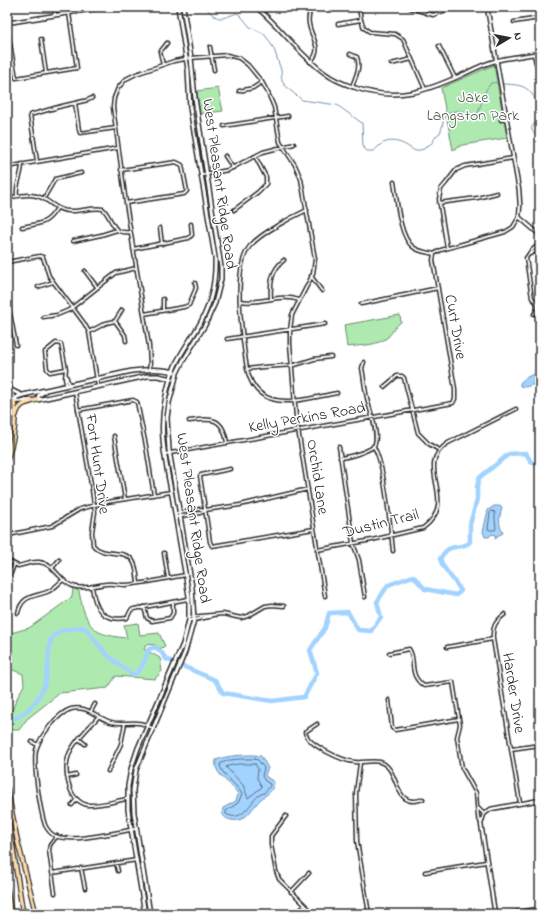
<svg xmlns="http://www.w3.org/2000/svg" width="547" height="921" viewBox="0 0 547 921" font-family="'Indie Flower',sans-serif">
<style>
.green{fill:#aeeab0;stroke:#6c8a6e}
.water{fill:#a2d3ff;stroke:#7290aa}
.lines{fill:none;stroke-linecap:round;stroke-linejoin:round}
.shore{stroke:#5b6e80;stroke-width:1}
.stream{stroke:#7290aa;stroke-width:1}
.river{stroke:#a2d3ff;stroke-width:4.5}
.minor-casing{stroke:#2b2b2b;stroke-width:5}
.tertiary-casing{stroke:#2b2b2b;stroke-width:5.5}
.secondary-casing{stroke:#2b2b2b;stroke-width:6}
.motorway-casing{stroke:#2b2b2b;stroke-width:6}
.minor{stroke:#fff;stroke-width:2}
.tertiary{stroke:#fff;stroke-width:2.5}
.secondary{stroke:#fff;stroke-width:3}
.motorway{stroke:#fddcac;stroke-width:3.5}
.labels{text-anchor:middle;dominant-baseline:central;stroke-width:3;stroke-linejoin:round;paint-order:stroke}
.park-label{font-size:16px;fill:#4c5b4c;stroke:#fff}
.street-label{font-size:16px;fill:#2b2b2b;stroke:#fff}
</style>
<rect width="100%" height="100%" fill="#fff"/>
<filter id="ink" filterUnits="userSpaceOnUse"><feTurbulence type="fractalNoise" baseFrequency=".025" numOctaves="2"/><feDisplacementMap in="SourceGraphic" scale="8" xChannelSelector="R" yChannelSelector="G"/><feConvolveMatrix kernelMatrix="1 2 1 2 8 2 1 2 1" color-interpolation-filters="sRGB"/></filter>
<g filter="url(#ink)">
<path class="green" d="M494 65 507 138 462 145 453 150 441 88Z
M218 88 223 111 200 114 197 91Z
M400 315 401 322C395 326 393 332 388 337 378 346 361 345 347 347L344 325Z
M73 588 79 591C81 603 86 626 99 632 108 636 117 637 127 638L124 625 138 623 140 635 159 633 165 646 160 649C156 644 152 644 146 645L144 649 160 658 162 671 155 679 116 676 108 688 60 693 27 719 19 730H7V722L18 696 24 685 23 674 8 668 7 665V634L29 628 72 597Z"/>
<path class="water" d="M540 367V383L525 387 520 386V383L525 378 534 374Z
M494 506H500L502 508C499 519 498 523 503 533L497 536 495 539 496 535 492 534 489 537H485L483 532 488 510Z
M255 755 261 756 268 768 265 775 268 778 274 782C274 792 266 794 260 800 251 809 246 823 231 820 226 819 224 817 222 813L223 808 236 801 238 794C231 782 213 775 216 760 229 755 242 755 255 755Z"/>
<g class="lines">
<path class="shore" d="M492 511 495 512V520L496 528 495 530H490L488 529 490 513Z
M255 759 258 760 264 768 262 776 265 781 270 784V786C268 788 266 791 264 793 262 794 260 794 258 796 249 804 242 823 226 814V811L238 803 242 794C236 783 220 774 220 764 229 758 244 759 255 759Z
M255 764 258 769 257 778 262 787 248 798 243 785 226 767C234 763 246 764 255 764Z"/>
<path class="stream" d="M205 7C218 21 219 20 237 13L241 16 250 27 264 34 268 39 274 49 281 70 282 81 285 86 302 100 337 105 362 123 363 147 367 151H373C377 149 379 145 383 143 395 138 405 144 415 151L424 149C426 146 429 145 432 143 435 138 435 136 440 133 443 128 442 122 445 117 451 108 466 110 474 115L478 113 486 90 491 83C496 82 500 83 504 84 526 85 529 87 540 107
M540 124H534C528 131 535 132 538 139 539 143 538 148 538 152L540 154"/>
<path class="river" d="M540 427 538 432 540 436
M7 721C24 717 38 702 44 686 49 672 48 656 50 642 55 628 71 630 82 627L86 629 107 655 133 675C143 671 145 658 149 649L155 647 162 653 166 659 215 680 223 693 272 701 304 697 317 673 310 650 325 628 329 613 348 612 358 630 371 631 381 617 377 602 388 585 413 576 425 589 456 595 461 591 460 589 443 566 440 559C450 540 461 551 470 542V524L477 500V487L479 478 509 454 526 453 531 462 540 466"/>
<defs>
<path id="minor" d="M54 7 55 15
M359 7 361 20 364 28 370 32 395 34 403 39 425 89
M408 7 433 15 454 7
M514 22 540 18
M338 24 361 20
M7 26 16 78 77 68 69 13
M41 39 46 73
M439 46 455 78
M210 47 214 70
M350 54 357 57C361 68 355 77 352 87
M534 55 536 63 540 71
M310 62C329 45 299 31 312 7
M391 64 412 59
M163 65 160 52 167 43
M239 91 253 88 262 82
M75 103 79 130 80 133 116 128
M501 120 506 119
M224 126 288 116
M225 156 233 168
M37 161 30 115 62 106 88 100 92 98
M7 167 118 148
M121 170 176 162 182 165 187 191 184 194 126 203
M202 175 228 170 263 152 294 144
M394 182C397 199 399 237 413 247 419 252 427 252 434 254
M17 196C15 186 22 176 22 164
M7 198C19 196 32 192 44 199 52 203 58 211 69 211 80 212 92 207 103 209 114 220 111 235 130 232
M44 198 55 179 81 173
M439 203 477 198 497 193
M234 210 258 192 266 184V177L255 156
M307 210C292 217 261 233 250 246 231 269 243 341 247 369 257 416 304 399 337 393
M22 227C41 223 46 225 57 208
M160 228 162 244
M73 241 101 235 117 230
M537 246 531 251 526 258 532 298 540 306
M447 248 439 199 441 189 446 183 456 170 465 166 513 158
M133 249 189 238 192 235 191 224
M434 254 441 250 505 232 513 227 519 217
M530 254 537 250V246L540 243
M7 262 40 256 43 257 49 276 84 323 89 332 98 386
M85 271 97 287
M311 276 322 291
M38 287 53 282
M7 297 16 345
M163 299V310
M271 299C270 284 271 270 284 260
M240 301C260 305 279 293 299 300
M361 304 438 288
M144 314 184 307 189 305 196 288 195 283
M534 314 539 307
M43 317 57 315 69 310 116 273 136 268
M115 321 125 335 126 341
M115 321 122 310
M89 332 106 323 115 321
M227 339 325 324
M66 369 50 372 47 369 45 352 56 343 61 344 66 369 65 378 66 385
M149 369 150 364 149 346 126 203 113 107 114 98 118 88 126 79 136 74 174 61 191 58 227 55 239 58 248 65 262 82 268 93 274 107 280 142 295 165 301 179 315 259 313 274 292 315 290 330V344L296 417 325 596
M247 369 263 367 295 365 314 359 331 357
M66 375 69 385
M384 387 397 376H402L404 378 418 433 429 444 439 450
M75 392 92 490 95 512 92 532 93 545C103 558 125 548 133 561 137 567 137 576 138 583
M78 410 133 400 137 402 146 446 154 495
M189 421C212 418 223 417 227 443
M114 436 125 499
M373 446C384 457 391 532 393 551
M339 447 353 543 359 560 365 597
M165 454 453 403 455 399V389L433 260 434 254
M340 458C349 457 366 452 373 447 381 439 370 411 368 402 365 391 364 379 362 368L364 362
M230 469 201 475 200 476 210 542 212 546 314 529
M175 514 200 509 205 510 240 505 308 489
M176 517 200 513 204 511
M7 538 13 534 52 526 80 509 107 502 171 492
M317 550 372 540 423 528C461 501 412 466 448 443L516 409
M164 553 168 578
M7 555 9 561 18 566C25 565 31 561 39 562 56 564 60 584 76 587 86 589 97 585 106 584 113 583 119 585 125 585 145 584 166 578 186 575
M52 568 59 560
M11 573 14 565
M92 587C95 609 102 622 127 618L131 610 134 609 188 599
M144 607 147 618 152 621 170 618 173 613V603
M18 613C22 595 34 597 47 592 53 590 58 584 63 580
M505 614C495 622 492 627 493 639L520 803
M190 617 223 614 241 618 248 616 265 606 272 605 284 606
M189 620H194L209 617 211 616
M447 647 493 639
M389 653 409 649C417 660 407 674 424 686L453 682 460 725 457 737 462 768 476 793 478 817 481 823
M389 700 392 728 395 730 459 719
M91 711 95 704
M99 716C78 740 58 753 70 788 72 796 79 803 87 805 100 806 115 801 127 799
M317 724 305 732C307 745 343 761 355 762 363 763 372 760 380 762 401 768 392 811 423 799
M79 739 85 744
M32 742 38 745
M511 749 540 745
M360 763 356 793 357 841 369 914
M108 771 121 744 125 723
M67 777 76 775
M72 805 77 799
M478 808 484 814
M286 816 271 836V845L276 871 279 879 314 914
M136 829C117 832 72 843 55 836 51 834 47 829 45 825 40 810 33 764 36 750 40 736 58 713 71 709 86 705 95 716 108 721 117 725 128 722 138 723 143 723 148 726 152 728
M116 863 118 871
M81 868 85 888
M425 872 486 862
M52 873 137 860
M291 892 309 873
M55 893 49 850 50 845 57 836
M296 914 305 905
M458 914 477 911V914"/>
<path id="tertiary" d="M256 7C281 27 299 55 326 74 335 81 345 84 356 88 397 102 427 91 464 74 474 69 484 64 495 61 509 57 525 56 540 53
M487 7 519 190 520 205 519 217 540 235
M7 23 106 7
M495 914 481 824 484 814 491 809 540 800"/>
<path id="secondary" d="M7 378 14 401
M11 390 21 395
M37 400 39 395 44 392
M14 401 17 397 23 395 132 371C147 369 161 368 174 372
M7 402 37 400 147 376H158L172 379
M145 914 128 810V786L131 769 138 748 183 644 189 620V596C184 565 178 533 173 501 167 468 158 434 165 401 167 389 170 377 175 366 182 350 193 337 201 322 212 301 216 280 215 257L190 108 188 70 178 7
M150 914 134 813 133 790 136 770 185 652 194 620 192 587 169 450 167 418 169 403 177 373 183 361 205 325 215 303 221 279V267L195 98 191 58 183 7
M508 914 540 909"/>
<path id="motorway" d="M16 415C19 403 27 403 37 400
M7 460C14 440 17 422 14 401
M7 788 17 839 36 914
M7 810 23 914
M7 889 11 914"/>
</defs>
<use href="#minor" class="minor-casing"/>
<use href="#tertiary" class="tertiary-casing"/>
<use href="#secondary" class="secondary-casing"/>
<use href="#motorway" class="motorway-casing"/>
<use href="#minor" class="minor"/>
<use href="#tertiary" class="tertiary"/>
<use href="#secondary" class="secondary"/>
<use href="#motorway" class="motorway"/>
</g>
</g>
<g class="labels">
<g class="park-label">
<text x="473" y="98">Jake<tspan x="473" dy="18">Langston Park</tspan></text>
</g>
<g class="street-label">
<text transform="translate(219 184) rotate(82)">West Pleasant Ridge Road</text>
<text transform="translate(455 327) rotate(80)">Curt Drive</text>
<text transform="translate(307 418) rotate(-10)">Kelly Perkins Road</text>
<text transform="translate(97 464) rotate(82)">Fort Hunt Drive</text>
<text transform="translate(317 477) rotate(81)">Orchid Lane</text>
<text transform="translate(193 518) rotate(82)">West Pleasant Ridge Road</text>
<text transform="translate(381 524) rotate(-14)">Dustin Trail</text>
<text transform="translate(513 693) rotate(81)">Harder Drive</text>
</g>
</g>
<rect width="547" height="921" fill="none" stroke="#fff" stroke-width="24"/>
<rect x="12" y="12" width="523" height="897" fill="none" stroke="#2b2b2b" stroke-width="1.5" filter="url(#ink)"/>
<g transform="translate(509 38) rotate(80)" stroke="#ffffff" stroke-width="3" paint-order="stroke">
<path d="M0-3L7 15L0 10L-7 15Z" fill="#2b2b2b"/>
<text y="-6" font-size="11" font-weight="bold" text-anchor="middle" fill="#2b2b2b">N</text>
</g>
</svg>
